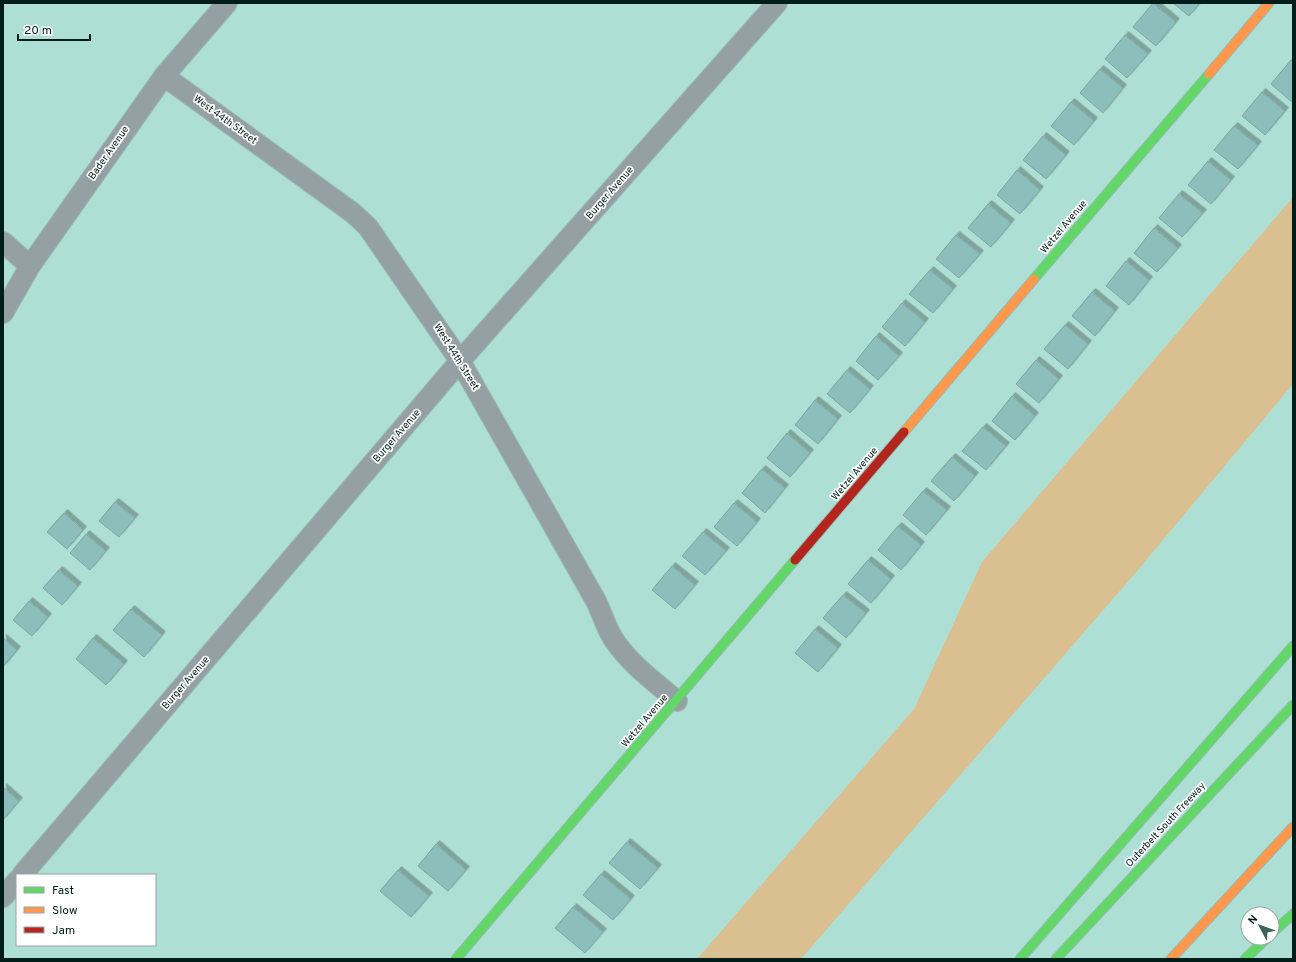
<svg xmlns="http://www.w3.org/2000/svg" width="1296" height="962" viewBox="0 0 1296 962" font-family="Overpass,sans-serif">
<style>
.green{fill:#dac091}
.building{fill:#8cbebb;stroke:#7ca6a2;filter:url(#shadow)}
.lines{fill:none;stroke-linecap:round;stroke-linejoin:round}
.street-casing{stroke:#97bcb4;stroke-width:22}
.fast-casing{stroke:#97bcb4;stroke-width:11}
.slow-casing{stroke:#97bcb4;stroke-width:11}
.jam-casing{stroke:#97bcb4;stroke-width:11}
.street{stroke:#95a0a5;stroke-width:20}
.fast{stroke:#63d668;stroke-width:9}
.slow{stroke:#ff974d;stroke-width:9}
.jam{stroke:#b3261e;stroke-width:9}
.labels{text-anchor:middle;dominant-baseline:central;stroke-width:3.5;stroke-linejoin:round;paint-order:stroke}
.street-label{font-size:10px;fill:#011d19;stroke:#fff}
</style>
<defs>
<filter id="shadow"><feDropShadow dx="3.5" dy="-3.5" stdDeviation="0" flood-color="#0004"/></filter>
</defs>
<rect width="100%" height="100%" fill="#aedfd5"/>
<path class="green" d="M1293 197V384L1138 570 801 959H697L914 709 982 562Z"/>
<path class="building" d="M1153 3 1176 22 1156 46 1133 27Z
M1173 3H1200L1189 16Z
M1125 35 1148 54 1127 78 1105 59Z
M1291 60 1293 62V103L1271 84Z
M1100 69 1123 88 1103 113 1080 93Z
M1262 92 1285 111 1265 135 1242 116Z
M1071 102 1094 121 1074 145 1051 126Z
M1234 126 1258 145 1238 169 1214 150Z
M1043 136 1066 155 1046 179 1023 160Z
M1208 161 1231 180 1211 204 1188 185Z
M1017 170 1040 190 1020 214 997 195Z
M1179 194 1203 213 1182 237 1159 218Z
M988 204 1011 223 991 247 968 228Z
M1154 228 1178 248 1157 272 1134 253Z
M956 235 980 254 959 278 936 259Z
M1126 261 1149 280 1129 305 1106 286Z
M930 270 953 289 933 313 909 294Z
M1092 292 1115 311 1095 336 1072 316Z
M902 303 925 322 905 346 882 327Z
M1065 325 1088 344 1068 369 1044 349Z
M876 336 899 356 878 380 856 361Z
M1036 360 1059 379 1039 403 1016 384Z
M847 370 870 389 850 413 827 394Z
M1012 396 1035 416 1015 440 992 421Z
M815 400 838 419 818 444 795 425Z
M983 427 1006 446 986 470 962 451Z
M787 433 810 453 790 477 767 458Z
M952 457 975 476 954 501 931 481Z
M762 469 785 488 765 513 742 493Z
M923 491 947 510 926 535 903 515Z
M115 502 135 518 119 537 99 521Z
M734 503 757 522 737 546 714 527Z
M64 513 83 530 67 549 47 532Z
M898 526 921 545 901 570 878 550Z
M703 532 726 551 705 575 682 556Z
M86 534 106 551 90 570 70 553Z
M868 560 891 579 871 603 848 584Z
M672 566 695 585 675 609 652 590Z
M59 570 78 586 62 605 43 588Z
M843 595 866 613 846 638 823 618Z
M29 601 48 617 32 636 13 620Z
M131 609 162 635 144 657 113 630Z
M815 629 838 648 818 672 795 653Z
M3 638 17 650 3 667Z
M93 638 124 664 106 685 76 659Z
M3 787 19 801 3 820Z
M627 842 658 868 640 889 609 863Z
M436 844 466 870 448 891 418 866Z
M398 870 429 896 411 917 380 891Z
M601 874 631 899 613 920 583 895Z
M573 907 603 932 585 953 555 928Z"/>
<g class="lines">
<defs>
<path id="street" d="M164 76 353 213 368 227 460 361 596 601C602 613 606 628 614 640 631 665 654 681 677 701
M3 242 30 266
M3 313 30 266 164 76 227 3
M22 875 460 361 777 3
M3 897 17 881"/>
<path id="fast" d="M1034 279 1209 74
M1272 933 1293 914
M456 959 795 560
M1020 959 1293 646
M1056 959 1293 705
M1245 959 1267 938"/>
<path id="slow" d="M1209 74 1269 3
M904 432 1034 279
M1171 959 1293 827"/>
<path id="jam" d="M795 560 904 432"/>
</defs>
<use href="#street" class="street-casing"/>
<use href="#fast" class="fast-casing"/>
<use href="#slow" class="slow-casing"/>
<use href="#jam" class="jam-casing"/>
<use href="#street" class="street"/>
<use href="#fast" class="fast"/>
<use href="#slow" class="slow"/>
<use href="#jam" class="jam"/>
</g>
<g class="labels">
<g class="street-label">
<text transform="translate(225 120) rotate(36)">West 44th Street</text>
<text transform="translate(109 153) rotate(-55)">Bader Avenue</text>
<text transform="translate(610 193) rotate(-49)">Burger Avenue</text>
<text transform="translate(1064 227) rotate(-50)">Wetzel Avenue</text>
<text transform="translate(456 357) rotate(58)">West 44th Street</text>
<text transform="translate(397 436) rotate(-49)">Burger Avenue</text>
<text transform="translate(855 474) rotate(-50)">Wetzel Avenue</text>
<text transform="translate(186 683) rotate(-49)">Burger Avenue</text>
<text transform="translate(645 721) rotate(-50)">Wetzel Avenue</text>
<text transform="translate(1166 825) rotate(-47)">Outerbelt South Freeway</text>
</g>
</g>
<rect width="1296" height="962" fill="none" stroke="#011d19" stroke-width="8"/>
<rect x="16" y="874" width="140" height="72" fill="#ffffff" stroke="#99a5a3"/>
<rect x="24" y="887" width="20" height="6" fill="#63d668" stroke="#99a5a3"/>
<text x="52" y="894" font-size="12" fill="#011d19">Fast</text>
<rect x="24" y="907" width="20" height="6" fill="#ff974d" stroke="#99a5a3"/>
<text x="52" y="914" font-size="12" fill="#011d19">Slow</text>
<rect x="24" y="927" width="20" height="6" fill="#b3261e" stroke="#99a5a3"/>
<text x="52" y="934" font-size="12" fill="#011d19">Jam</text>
<g transform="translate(1260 926) rotate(311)"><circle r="19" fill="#ffffff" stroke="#99a5a3"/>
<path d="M0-3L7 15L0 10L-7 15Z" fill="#3e615b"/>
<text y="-6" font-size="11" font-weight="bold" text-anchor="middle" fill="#011d19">N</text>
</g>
<path d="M18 34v6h72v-6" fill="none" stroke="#011d19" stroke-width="2"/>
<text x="24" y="34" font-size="12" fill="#011d19" stroke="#ffffff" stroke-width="3" paint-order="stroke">20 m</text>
</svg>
